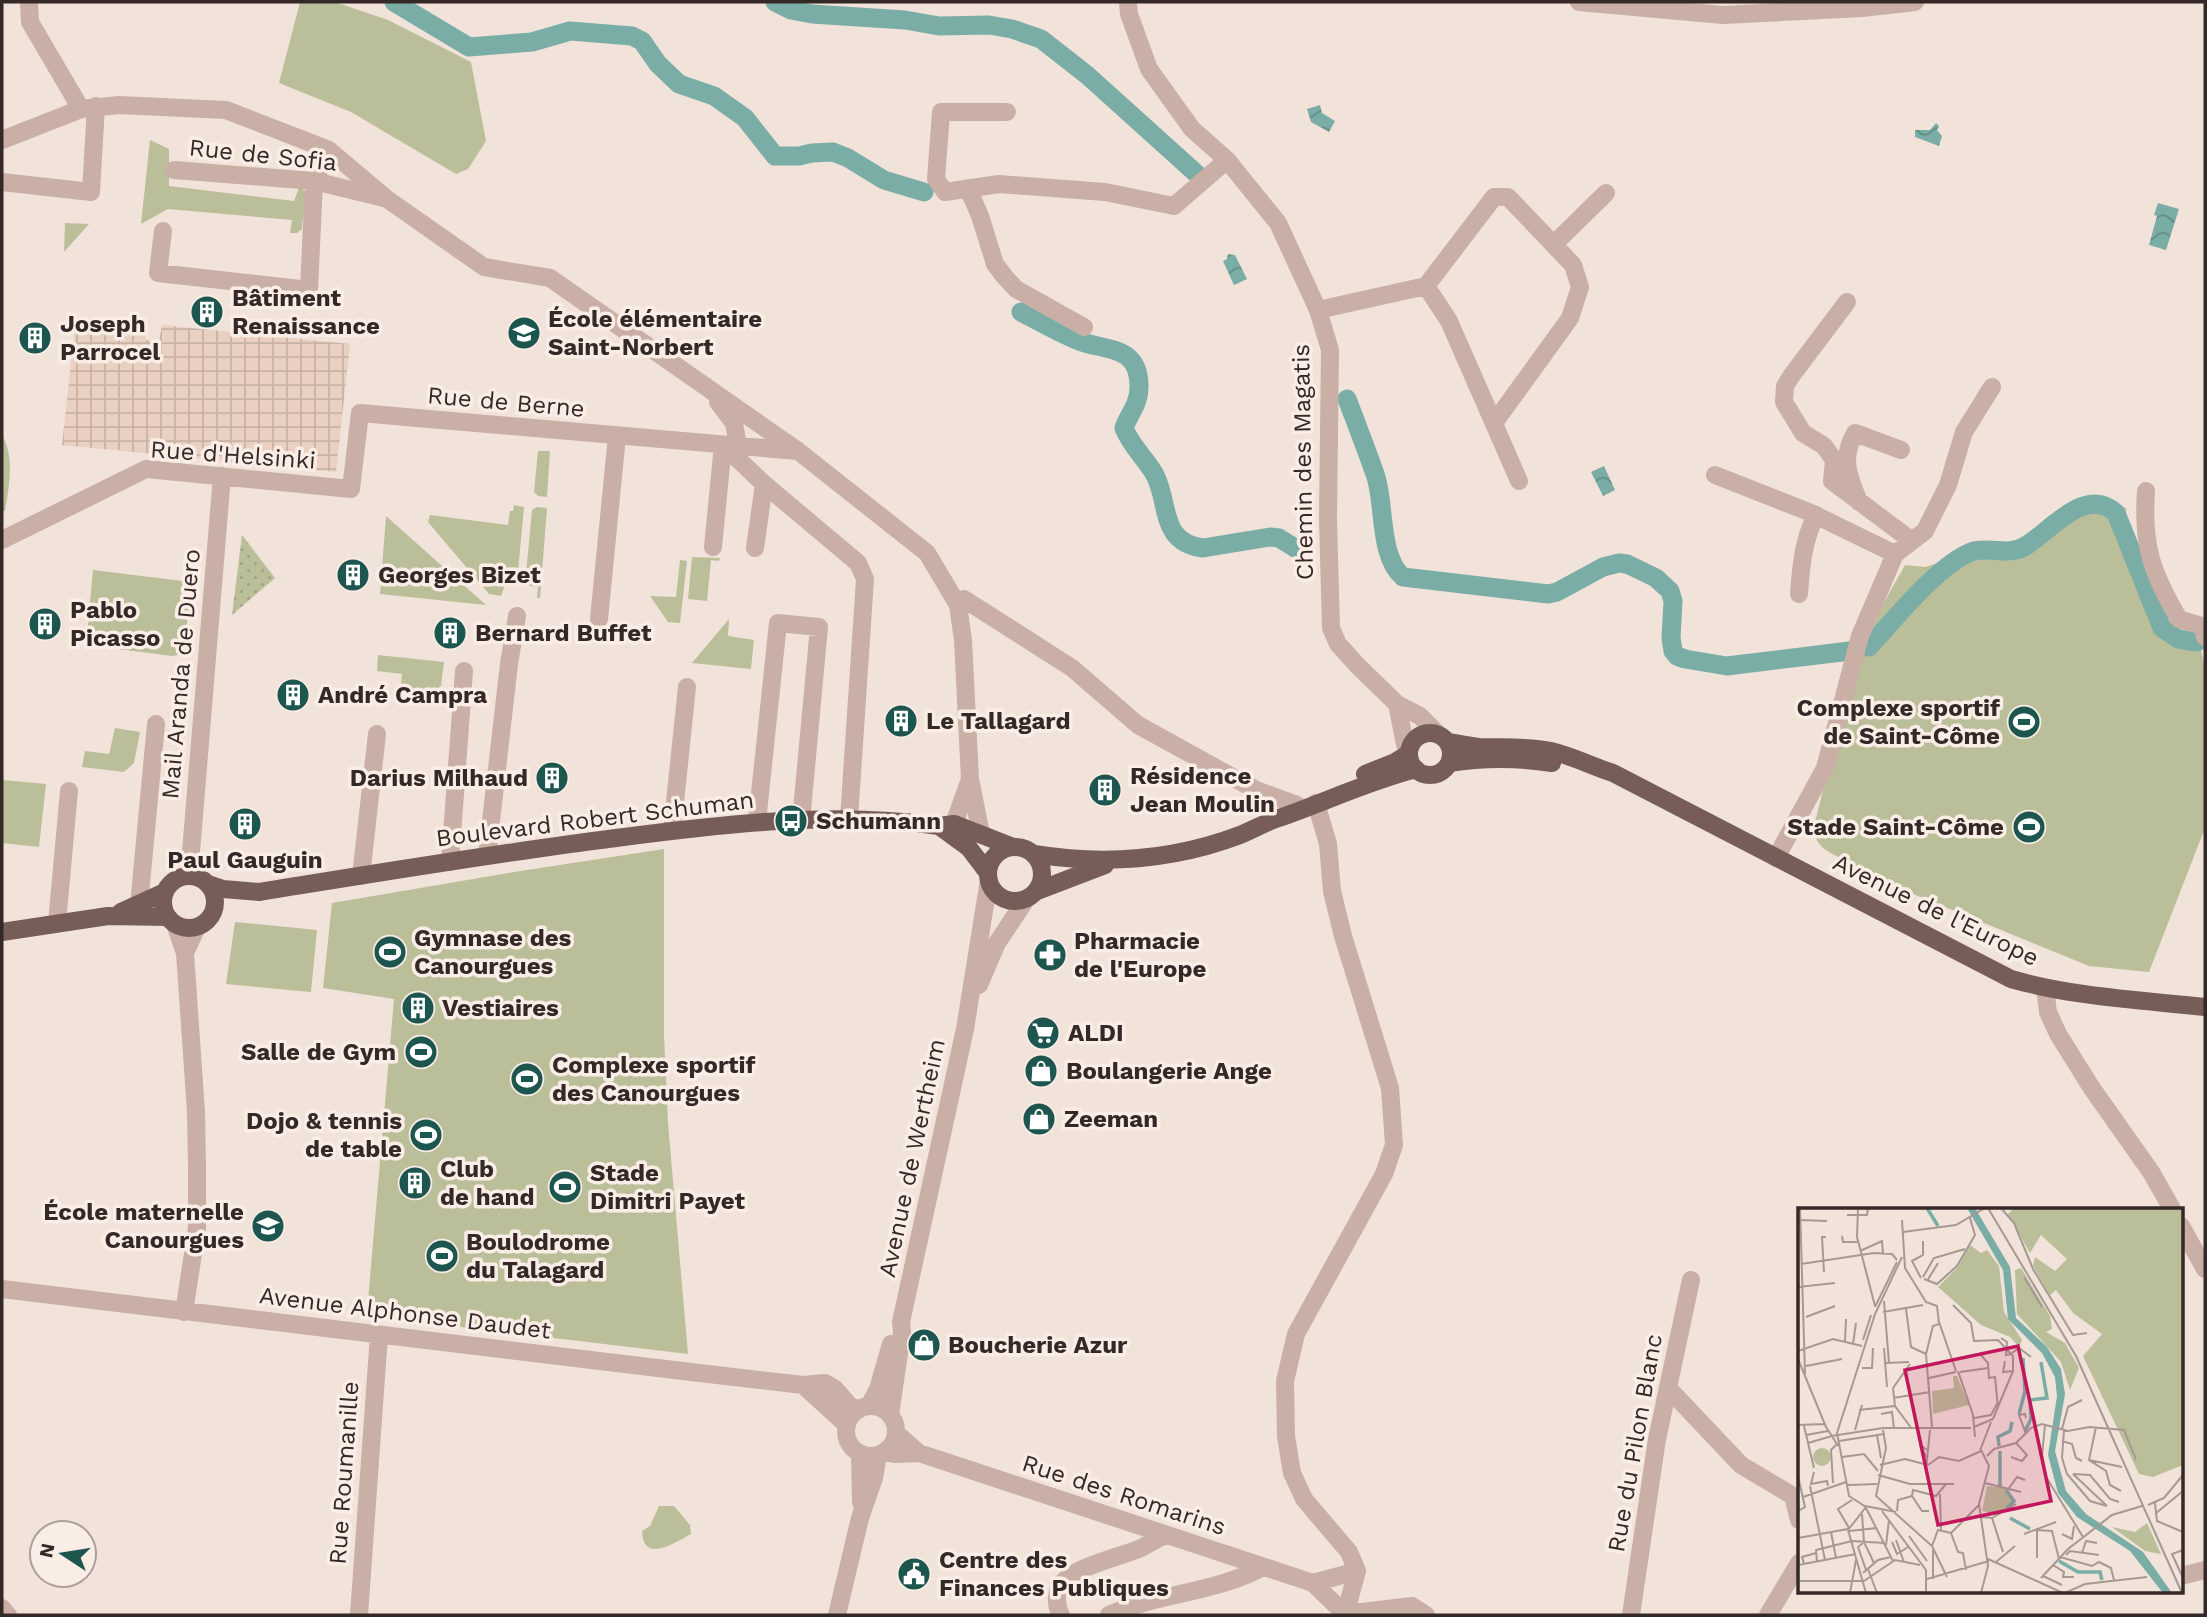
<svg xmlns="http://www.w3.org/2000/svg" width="2207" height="1617" viewBox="0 0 2207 1617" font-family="'Work Sans',sans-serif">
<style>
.green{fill:#babf9a}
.garden{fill:url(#garden-dots)}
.plaza{fill:url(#plaza-grid)}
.water{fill:url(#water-waves)}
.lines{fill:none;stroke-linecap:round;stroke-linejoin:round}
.canal{stroke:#79ada6;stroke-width:19}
.minor{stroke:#c9afa6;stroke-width:18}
.tertiary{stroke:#c9afa6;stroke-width:18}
.primary{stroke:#775d58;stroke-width:18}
.labels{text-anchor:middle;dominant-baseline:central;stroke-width:7;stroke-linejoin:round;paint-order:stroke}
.street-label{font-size:24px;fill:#352927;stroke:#f9ede6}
.poi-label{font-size:24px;font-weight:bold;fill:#352927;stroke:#f9ede6;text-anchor:start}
.inset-river{fill:none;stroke:#79ada6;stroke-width:3.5}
.inset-road{fill:none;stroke:#a69892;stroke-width:2}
.view{fill:#c2185b;fill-opacity:0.15;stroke:#c2185b;stroke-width:3.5}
.inset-edge{fill:none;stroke:#352927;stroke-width:3.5}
</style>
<defs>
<pattern id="garden-dots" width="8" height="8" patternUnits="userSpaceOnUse" patternTransform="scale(1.75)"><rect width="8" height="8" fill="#babf9a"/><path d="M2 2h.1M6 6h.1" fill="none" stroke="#a0a485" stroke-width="1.8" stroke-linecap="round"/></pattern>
<pattern id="plaza-grid" width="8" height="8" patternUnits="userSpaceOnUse" patternTransform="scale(1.75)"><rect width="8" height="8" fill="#e9d0c1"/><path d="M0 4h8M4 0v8" fill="none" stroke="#c8b3a6"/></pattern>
<pattern id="water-waves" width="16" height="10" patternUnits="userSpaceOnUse" patternTransform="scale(1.75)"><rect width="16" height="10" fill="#79ada6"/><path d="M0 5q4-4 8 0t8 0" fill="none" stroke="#648d87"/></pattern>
</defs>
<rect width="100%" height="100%" fill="#f1e2da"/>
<path class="green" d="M300 2H335L388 20 471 62 486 141 468 169 456 174 351 112 279 83Z
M150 140 169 149V186L294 201 300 185C311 196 302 214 302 229L297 233H290L292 220 168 209 141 224Z
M65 223 89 224 64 252Z
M2 435C15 458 9 486 5 511H2Z
M538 451H550L547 497 538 496 534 492Z
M2110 504 2126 508V523L2154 599 2163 616 2170 626 2179 633 2198 637 2205 668V828L2149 972 2089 966 1845 866 1846 861C1829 851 1818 850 1813 830 1830 760 1851 691 1875 623 1882 603 1895 584 1905 565L1925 567 1951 559 1962 550 1982 542 2003 547 2053 520 2088 506Z
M514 505 524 507 517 582H506L501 596 489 594 428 522 430 515 508 525 510 511H513Z
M537 507 547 508 540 598H537L538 587 525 585 532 510Z
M386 516 486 605 380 594Z
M692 557 720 558 719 561 711 560 707 601 688 599Z
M680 560 687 561 680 623 668 622 650 596 676 597Z
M93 570 191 582 184 654 172 656 86 645Z
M729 619 728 636 754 640 751 669 692 663Z
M378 655 444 662 441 686 422 697 400 691 402 674 377 671Z
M115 728 140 732 134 763 124 772 82 767 85 751 109 754Z
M2 780 46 784 39 847 2 843Z
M664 849V1035L668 1123 688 1354 461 1327 368 1301 394 999 323 988 332 903 514 872Z
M235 922 317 930 311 992 226 984Z
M659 1506H674L690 1525 691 1534C676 1542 643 1565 642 1531L650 1526Z"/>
<path class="garden" d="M242 535 275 578 232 615Z"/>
<path class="plaza" d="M76 317 146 324 145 340 159 341 162 325 350 344 336 472 62 445Z"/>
<path class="water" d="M1320 105 1322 113 1335 121 1329 132 1311 122 1307 109Z
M1936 123 1939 126 1937 130 1942 136 1939 146 1915 137V130H1930Z
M2158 203 2179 209 2166 250 2149 245 2157 216 2154 215Z
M1228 254 1235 255 1247 279 1234 285 1223 261 1227 259Z
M1604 466 1615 490 1603 496 1591 472Z"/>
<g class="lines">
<path class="canal" d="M394 2 469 47 532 42 570 31 632 36 642 41 658 64 679 84 714 96 745 118 775 156H799L812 153 833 152 848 158 884 180 924 192
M775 2 791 10 812 14 905 20 939 26 989 25 1012 29 1041 39 1087 75 1199 176
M1021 312C1040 322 1059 333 1079 341 1106 351 1140 345 1139 388 1139 404 1129 414 1124 428 1131 446 1146 459 1155 475 1170 504 1159 542 1203 548L1270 537 1279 538 1303 553
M1347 399C1357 425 1367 451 1376 477 1385 506 1379 557 1403 577L1548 594 1557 592 1603 567 1619 563 1627 564 1656 578 1670 591 1673 601 1671 638 1673 651 1677 656 1685 659 1727 666 1850 651
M1869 647C1894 620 1938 565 1971 552 1989 546 2007 556 2024 547 2049 533 2085 484 2116 513L2162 628 2178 639 2197 642"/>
<path class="minor" d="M29 2 30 22 81 109
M1128 2 1129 14 1149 69 1192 129 1227 160 1278 223 1318 310 1330 350 1328 519 1331 628 1338 644 1357 665 1397 704 1420 716 1438 734
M1579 2 1723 15 1862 8 1915 2
M1007 112H941L936 179 945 192 999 184 1105 192 1174 206 1227 160
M2 140 81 109 119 105 226 110 329 150 387 199 484 267 550 278 798 451 927 553 958 605 963 640 970 779 981 834
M174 170 314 181 384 198
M2 182 91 192 96 106
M968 188 980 216 995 264 1004 276 1016 289 1084 327
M163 231 158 273 309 290 314 181 329 150
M1554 244 1606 193
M1426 286 1449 321 1519 481
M1847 302 1792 375 1785 386 1784 402 1803 433 1824 446 1834 460 1832 481 1912 541
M1318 310 1426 286 1494 197H1508L1573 265 1580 287 1570 318 1494 423
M718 402 734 423 738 446
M723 445 764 484 858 563 865 579 849 819
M1715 475 1809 512 1895 554
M2146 491C2142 546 2152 573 2179 619L2202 626 2205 637
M1859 502C1849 477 1840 459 1855 433L1901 450
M2 540 146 469 351 489 360 413 798 451
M713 547 723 445
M755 548 764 484
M1799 594C1801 566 1803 541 1816 515
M964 599 1072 668 1138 725 1256 790 1297 805
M599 619 617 436
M1397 704 1405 744 1409 750
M1316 803 1328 844 1332 891 1343 936 1390 1088 1394 1145 1384 1174 1296 1334 1285 1381 1286 1436 1292 1473 1304 1499 1349 1552 1357 1571 1345 1615
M757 822 778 623 819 627 801 821
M954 824 970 779
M672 831 687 687
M487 856 509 664 517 616
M1776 858 1825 768 1860 636 1895 554 1925 531 1948 485 1964 432 1992 387
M450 862 464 671
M189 876 222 476
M361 876 377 734
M139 905 156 724
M57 923 69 791
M175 924 185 953 196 1112 197 1167V1228L184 1312
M185 953 197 927
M2045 988 2048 1012 2058 1034 2091 1087 2151 1172 2172 1209
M2181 1226 2205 1269
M2 1289 691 1372 803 1385 825 1383 835 1389 849 1405 858 1410
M803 1385 847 1425
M1668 1388 1741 1465 1793 1496 1799 1520
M896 1433 919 1453 1313 1583 1345 1614 1412 1606 1426 1615
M884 1452 896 1454 919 1453
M2181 1576 2205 1570
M1313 1583 1357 1571
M2 1608 8 1615
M359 1615 379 1335
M1061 1615C1055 1605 1055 1588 1065 1580 1081 1565 1120 1557 1141 1548 1149 1544 1157 1539 1165 1535
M1109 1615C1158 1593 1215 1593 1263 1567
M1631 1615 1657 1439 1691 1280
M1768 1615 1799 1563"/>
<path class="tertiary" d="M979 985 997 943 1027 898
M869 1406 878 1389 891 1344
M846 1431a25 25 0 1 1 50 0a25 25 0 1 1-50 0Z
M890 1415 902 1333 901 1322 965 1029 989 880
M860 1453 861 1502
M837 1615 860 1518 874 1478 878 1455"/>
<path class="primary" d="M1409 754a21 21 0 1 1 42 0a21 21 0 1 1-42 0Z
M1447 742C1458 743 1469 746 1480 747 1504 748 1527 746 1551 751 1572 756 1592 766 1613 773L2011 979C2074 997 2140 1000 2205 1007
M1449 763C1482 758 1519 758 1552 763
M1365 774 1395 762 1409 753
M939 826 969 848 988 873
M988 874a27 27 0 1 1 54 0a27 27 0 1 1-54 0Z
M1034 854C1103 865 1174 860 1240 835 1253 830 1266 822 1279 818 1325 802 1369 781 1416 769
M163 902a26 26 0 1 1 52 0a26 26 0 1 1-52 0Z
M208 884 223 889 259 892C378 873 497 853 616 838 723 824 832 811 939 826L954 824 1013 847
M1037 891 1105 865
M121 912 165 892
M2 932 108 916 168 917"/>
</g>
<defs>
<symbol id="building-disc" viewBox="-11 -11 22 22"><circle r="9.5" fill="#1d554f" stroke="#f9ede6"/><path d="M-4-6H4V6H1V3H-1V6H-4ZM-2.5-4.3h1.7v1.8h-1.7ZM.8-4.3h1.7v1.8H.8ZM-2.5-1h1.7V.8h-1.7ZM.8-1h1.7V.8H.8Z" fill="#fff"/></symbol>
<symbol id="school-disc" viewBox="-11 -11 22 22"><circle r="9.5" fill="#1d554f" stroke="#f9ede6"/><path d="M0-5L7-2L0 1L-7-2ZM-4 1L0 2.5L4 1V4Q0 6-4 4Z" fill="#fff"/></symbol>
<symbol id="stadium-disc" viewBox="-11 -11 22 22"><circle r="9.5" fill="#1d554f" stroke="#f9ede6"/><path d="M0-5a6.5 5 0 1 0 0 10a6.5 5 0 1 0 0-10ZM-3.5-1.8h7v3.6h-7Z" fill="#fff"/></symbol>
<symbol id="bus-disc" viewBox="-11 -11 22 22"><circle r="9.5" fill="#1d554f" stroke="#f9ede6"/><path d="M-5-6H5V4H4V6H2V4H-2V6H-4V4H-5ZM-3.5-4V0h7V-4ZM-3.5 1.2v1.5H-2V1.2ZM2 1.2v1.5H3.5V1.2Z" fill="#fff"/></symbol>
<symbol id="pharmacy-disc" viewBox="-11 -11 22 22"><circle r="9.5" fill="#1d554f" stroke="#f9ede6"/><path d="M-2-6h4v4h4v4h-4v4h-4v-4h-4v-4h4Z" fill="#fff"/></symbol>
<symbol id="supermarket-disc" viewBox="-11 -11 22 22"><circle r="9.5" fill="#1d554f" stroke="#f9ede6"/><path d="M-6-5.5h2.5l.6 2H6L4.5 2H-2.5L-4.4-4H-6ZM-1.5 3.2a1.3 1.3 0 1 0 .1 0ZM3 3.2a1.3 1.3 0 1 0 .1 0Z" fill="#fff"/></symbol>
<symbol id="shop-disc" viewBox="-11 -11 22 22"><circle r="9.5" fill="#1d554f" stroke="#f9ede6"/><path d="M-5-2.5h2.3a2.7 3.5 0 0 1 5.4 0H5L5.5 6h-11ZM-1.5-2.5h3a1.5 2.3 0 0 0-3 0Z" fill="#fff"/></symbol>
<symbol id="civic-disc" viewBox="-11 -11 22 22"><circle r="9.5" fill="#1d554f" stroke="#f9ede6"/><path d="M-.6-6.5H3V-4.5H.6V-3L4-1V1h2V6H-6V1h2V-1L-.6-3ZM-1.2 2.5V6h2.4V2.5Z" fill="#fff"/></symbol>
</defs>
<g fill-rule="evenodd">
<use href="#building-disc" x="188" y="293" width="38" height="38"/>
<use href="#school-disc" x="505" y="314" width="38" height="38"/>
<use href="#building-disc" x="16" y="319" width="38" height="38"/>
<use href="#building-disc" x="334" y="556" width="38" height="38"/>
<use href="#building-disc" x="26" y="605" width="38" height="38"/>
<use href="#building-disc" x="431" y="614" width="38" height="38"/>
<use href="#building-disc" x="274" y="676" width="38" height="38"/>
<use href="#building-disc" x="882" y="702" width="38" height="38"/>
<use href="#stadium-disc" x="2005" y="703" width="38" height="38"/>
<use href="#building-disc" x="533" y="759" width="38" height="38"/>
<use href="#building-disc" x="1086" y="771" width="38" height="38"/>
<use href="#bus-disc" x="772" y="802" width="38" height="38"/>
<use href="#building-disc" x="226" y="805" width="38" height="38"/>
<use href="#stadium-disc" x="2010" y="808" width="38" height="38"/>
<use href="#stadium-disc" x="371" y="933" width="38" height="38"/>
<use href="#pharmacy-disc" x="1031" y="936" width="38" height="38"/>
<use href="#building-disc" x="399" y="989" width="38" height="38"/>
<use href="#supermarket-disc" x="1024" y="1014" width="38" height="38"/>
<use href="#stadium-disc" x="402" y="1033" width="38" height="38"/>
<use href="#shop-disc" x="1022" y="1052" width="38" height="38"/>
<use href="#stadium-disc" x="508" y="1060" width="38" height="38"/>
<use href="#shop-disc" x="1020" y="1100" width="38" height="38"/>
<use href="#stadium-disc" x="407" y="1116" width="38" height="38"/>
<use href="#building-disc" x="396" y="1164" width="38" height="38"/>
<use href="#stadium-disc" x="546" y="1168" width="38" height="38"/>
<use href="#school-disc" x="249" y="1207" width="38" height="38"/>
<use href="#stadium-disc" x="423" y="1237" width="38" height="38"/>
<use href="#shop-disc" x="905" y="1326" width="38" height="38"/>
<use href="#civic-disc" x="895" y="1555" width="38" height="38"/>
</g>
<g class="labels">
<g class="street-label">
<text transform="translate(263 155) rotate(6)">Rue de Sofia</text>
<text transform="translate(506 402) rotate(5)">Rue de Berne</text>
<text transform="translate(233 455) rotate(4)">Rue d'Helsinki</text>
<text transform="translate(1303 462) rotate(-91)">Chemin des Magatis</text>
<text transform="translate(181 674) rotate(-85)">Mail Aranda de Duero</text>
<text transform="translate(595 819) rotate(-7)">Boulevard Robert Schuman</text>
<text transform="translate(1936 910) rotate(26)">Avenue de l'Europe</text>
<text transform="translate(912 1158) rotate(-78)">Avenue de Wertheim</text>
<text transform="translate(405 1313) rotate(7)">Avenue Alphonse Daudet</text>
<text transform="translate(1635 1443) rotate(-80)">Rue du Pilon Blanc</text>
<text transform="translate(344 1473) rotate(-86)">Rue Roumanille</text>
<text transform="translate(1124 1495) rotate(18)">Rue des Romarins</text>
</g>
<g class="poi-label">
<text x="232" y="298">Bâtiment<tspan x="232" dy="28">Renaissance</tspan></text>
<text x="548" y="319">École élémentaire<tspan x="548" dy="28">Saint-Norbert</tspan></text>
<text x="60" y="324">Joseph<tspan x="60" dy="28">Parrocel</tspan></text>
<text x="378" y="575">Georges Bizet</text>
<text x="70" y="610">Pablo<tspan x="70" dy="28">Picasso</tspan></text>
<text x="475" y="633">Bernard Buffet</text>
<text x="318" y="695">André Campra</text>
<text x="2000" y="708" text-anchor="end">Complexe sportif<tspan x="2000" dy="28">de Saint-Côme</tspan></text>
<text x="926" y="721">Le Tallagard</text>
<text x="1130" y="776">Résidence<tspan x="1130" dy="28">Jean Moulin</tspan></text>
<text x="528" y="778" text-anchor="end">Darius Milhaud</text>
<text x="816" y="821">Schumann</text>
<text x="2004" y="827" text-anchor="end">Stade Saint-Côme</text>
<text x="245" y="860" text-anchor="middle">Paul Gauguin</text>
<text x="414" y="938">Gymnase des<tspan x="414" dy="28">Canourgues</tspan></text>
<text x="1074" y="941">Pharmacie<tspan x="1074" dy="28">de l'Europe</tspan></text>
<text x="442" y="1008">Vestiaires</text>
<text x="1068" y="1033">ALDI</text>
<text x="396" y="1052" text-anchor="end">Salle de Gym</text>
<text x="552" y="1065">Complexe sportif<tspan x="552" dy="28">des Canourgues</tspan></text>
<text x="1066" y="1071">Boulangerie Ange</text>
<text x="1064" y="1119">Zeeman</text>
<text x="402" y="1121" text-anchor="end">Dojo &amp; tennis<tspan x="402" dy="28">de table</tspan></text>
<text x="440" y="1169">Club<tspan x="440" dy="28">de hand</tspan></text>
<text x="590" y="1173">Stade<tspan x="590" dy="28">Dimitri Payet</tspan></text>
<text x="244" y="1212" text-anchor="end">École maternelle<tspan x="244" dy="28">Canourgues</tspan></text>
<text x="466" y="1242">Boulodrome<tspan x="466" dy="28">du Talagard</tspan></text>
<text x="948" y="1345">Boucherie Azur</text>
<text x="939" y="1560">Centre des<tspan x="939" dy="28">Finances Publiques</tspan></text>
</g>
</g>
<g transform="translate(1798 1208)">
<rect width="385" height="385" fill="#f1e2da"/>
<path d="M216 0H385V257L355 269 341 266 285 148 304 126 275 105 258 82 252 87 235 58 237 49 257 63 269 51 243 27 232 45 210 6ZM172 37 183 45 189 42 201 58 206 104 224 132 221 139 212 129 183 117 140 79 160 59ZM223 60 252 108 254 121 248 124 267 135 281 160 272 182 263 154 219 106 217 62ZM155 168H159L171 197 135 206 134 183 156 180ZM15 249a9 9 0 1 1 18 0a9 9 0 1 1-18 0ZM189 278 209 280 216 295 199 306 184 303ZM349 315 363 346 347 343 314 319 337 324Z" fill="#babf9a"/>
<path d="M169 0H177L212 59 218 110 249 139 263 161 267 186 257 243 268 283 288 306 345 344 374 385H365L332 343 279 309 260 285 250 247 259 188 257 169 244 145 210 111 205 62Z" fill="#79ada6"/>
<path class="inset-river" d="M129 0 140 18M221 206 227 183 225 150M227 223 233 211 232 192 249 190 243 154M201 238 200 229 212 223 214 214M202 243V278M208 282 216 293 208 301M212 310 232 321M261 353 280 364H302L304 372"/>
<path class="inset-road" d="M2 0 7 166M60 0 59 29 77 98M190 0 278 148 384 385M203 0 216 15 235 61 275 127 289 125M49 7H69L70 0M2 12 29 13M104 12 107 60 128 94 139 98 141 115M105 24 158 17 187 0M44 28 45 34H61M62 43 84 33 85 45M3 56 76 45 94 46 99 52M26 64 24 29H28M125 69 136 50 167 41M226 69 244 99M123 70 114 53 125 47V33M126 71 139 76 159 58 177 27 172 10M129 73 140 55M0 79 37 75M86 93 91 155M155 97 173 115 176 133 200 132 215 148V163L195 211 176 219M77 99 99 54M108 101 113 139 128 146M85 104 125 97M8 109 37 98M140 111 158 163M203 130 209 134 208 147 214 146M65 132 73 107M47 133 48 111M55 136 58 115M86 140 89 179M0 143 35 131 64 138M214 145 221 140 233 149M182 146 190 155 191 170 197 169 200 200M0 151 28 219 34 228 39 227M207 153 205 164 215 163M88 155 111 154M8 158 44 151M64 160H74L75 140M160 163 175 207 177 229M162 164 190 160M131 170 158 164M95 180 97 198 114 221M95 180 112 156M95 190 132 184M61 202 97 198M83 206 94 204 96 221M176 210 193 207 199 196M0 217 27 216M247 217 244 248 248 269 285 329M6 218 16 260M134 219 128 146 135 118 141 116M298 219 291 252 308 263 312 277 323 283M264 221 270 199 284 192M57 222 64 197M85 222 88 240 78 288 134 338 149 369M266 222 264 250 269 266 292 293 309 298M228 226 221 207 227 206 228 210M8 227 30 223M40 227 85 220H173M79 227 83 250M41 233 86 226M264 233 274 236 278 250 284 253M10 235 34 228 40 238M182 240 191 258 181 296 190 358 183 385M183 240 193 214M189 248 196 241 218 235 233 220 244 216 270 223 291 219 326 222 338 252M44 249 66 246 80 263M213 249 224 253 229 247 218 235M129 250 122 237 129 242M291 252 324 259M82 257 107 251 130 257M130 257 141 249 161 253 183 243M128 262 132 222M16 264 13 276 29 273 30 278M275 266 292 267 312 291 321 294M275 266 309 298M80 267 112 276H156M0 268 7 299 0 303M35 275 33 242 39 236M187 275 223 284M50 277 79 276M12 278 27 352M211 280 219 269 227 272M142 286 143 322M114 288 124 303H131M5 289 48 274M357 295 359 313 385 324M350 297 366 290 385 267M67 298 98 304M68 300 95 353M84 303 128 362V385M99 303 100 292 114 288 115 282 138 288 148 276M64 306 66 334 76 355M357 306 385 283M184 309 194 310 205 344M194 310 218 296M51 320 40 301 54 292M51 323 79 320M33 324 38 350M153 325 160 344 165 345 168 362M153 325 181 297M226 326 258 314M264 326 274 331 276 318M111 328 129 353M0 330 50 321M98 332 106 354M94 334 99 346 110 339M65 335 60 339 68 362M88 337 91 312M134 338 140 322 153 325M135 342V371M385 342 374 346 385 370M284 345 288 333 299 335M268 347 272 343 301 347M262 349 294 358 301 354 313 360 316 372M239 350V322L254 323 261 351M190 351 265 385M19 354 18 342 54 333 86 335M198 354 217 338M6 356 4 349 18 345M0 357 58 346M255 357 266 364 265 369H276M70 361 79 385M65 365 80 352 93 349M245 368 264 377M243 370 270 341 314 307 344 298M129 371 191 353M0 373H66M66 373 97 352 122 357M269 384 287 376 349 369M52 385 58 352M68 385 50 322 68 299 51 288 39 225 77 106 104 49"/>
<path class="view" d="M220 138 253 293 140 317 107 162Z"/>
<rect width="385" height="385" class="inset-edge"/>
</g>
<rect width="2207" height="1617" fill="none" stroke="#352927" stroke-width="7"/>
<g transform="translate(63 1554) rotate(282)"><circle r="33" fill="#f9ede6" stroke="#ab9f9a" stroke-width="2"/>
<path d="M0-5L12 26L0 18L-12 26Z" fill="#1d554f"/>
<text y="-10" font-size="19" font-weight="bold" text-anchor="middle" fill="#352927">N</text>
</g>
</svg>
